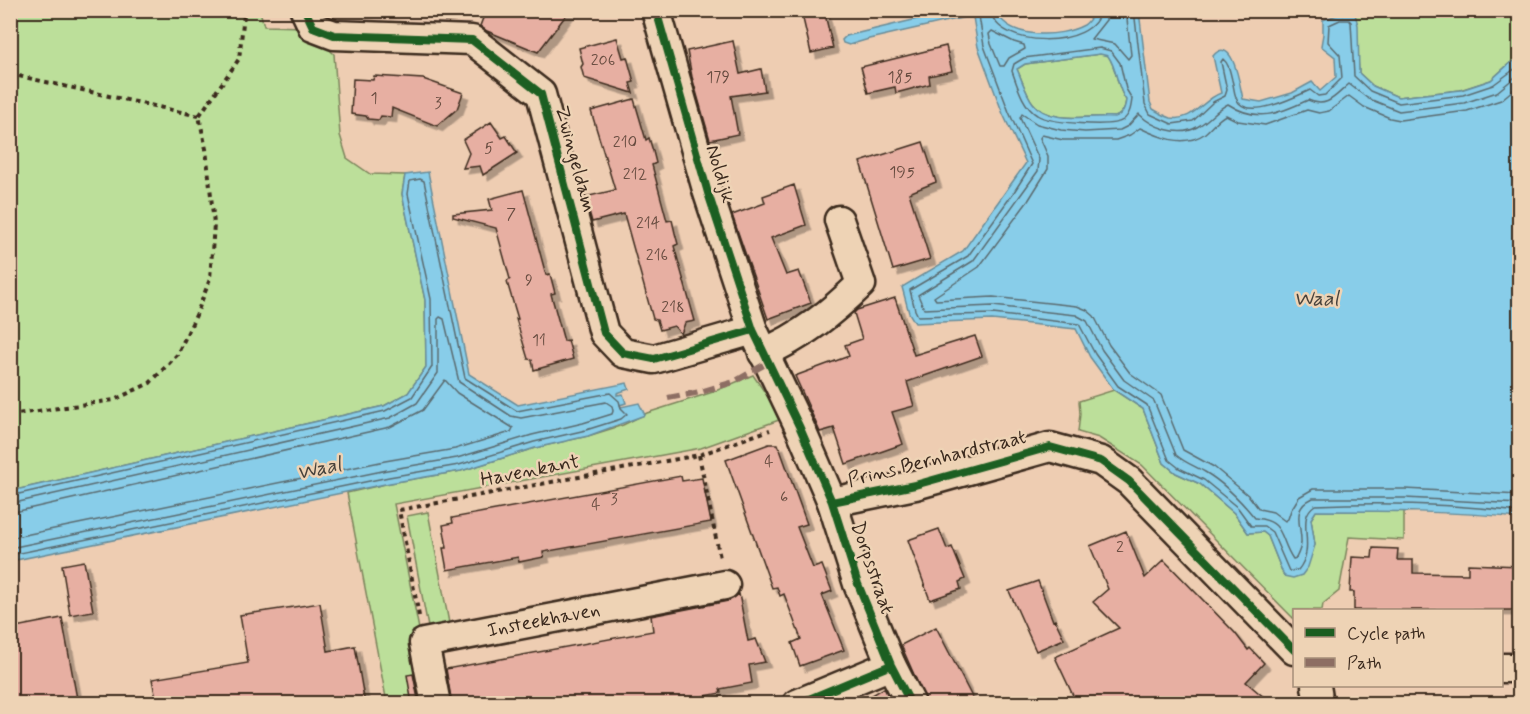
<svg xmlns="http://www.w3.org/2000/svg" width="1530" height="714" viewBox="0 0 1530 714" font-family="Mynerve,sans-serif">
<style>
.green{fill:#bcdf9a;stroke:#7c845c;stroke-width:1.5}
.water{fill:#88cde9;stroke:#698c98;stroke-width:1.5;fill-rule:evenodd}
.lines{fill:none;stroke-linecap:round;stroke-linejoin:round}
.shore{stroke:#5a6b6f;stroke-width:1.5}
.building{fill:#e7afa2;stroke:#3b2a1e;stroke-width:1.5;filter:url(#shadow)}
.minor-casing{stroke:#3b2a1e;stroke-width:33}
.path{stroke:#3b2a1e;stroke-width:4;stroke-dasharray:4.5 4.5;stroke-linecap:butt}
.minor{stroke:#eed3b5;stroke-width:28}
.quiet{stroke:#8d6e63;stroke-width:6;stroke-dasharray:12 6;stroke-linecap:butt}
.cycleway-casing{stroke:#eed3b5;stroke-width:11}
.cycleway{stroke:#1b5e20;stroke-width:8}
.labels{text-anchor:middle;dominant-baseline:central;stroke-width:5;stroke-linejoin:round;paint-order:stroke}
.number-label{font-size:16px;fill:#664b3f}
.street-label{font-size:20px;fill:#3b2a1e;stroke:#eed3b5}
.water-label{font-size:21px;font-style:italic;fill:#47423c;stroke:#eed3b5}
</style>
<defs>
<filter id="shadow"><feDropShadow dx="5.5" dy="5.5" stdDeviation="0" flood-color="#0004"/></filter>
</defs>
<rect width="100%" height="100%" fill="#eecdb2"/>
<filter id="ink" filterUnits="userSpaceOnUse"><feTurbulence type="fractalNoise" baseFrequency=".0167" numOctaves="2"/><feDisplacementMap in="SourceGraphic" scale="12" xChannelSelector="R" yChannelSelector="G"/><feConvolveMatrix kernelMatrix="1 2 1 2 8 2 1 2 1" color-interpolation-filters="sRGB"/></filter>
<g filter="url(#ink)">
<path class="green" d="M1339 10 1519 11V59L1510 63 1491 80 1460 90 1398 97 1373 86 1359 73 1355 14H1339Z
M10 11H260L264 26 305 27 334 54 340 135 347 158 370 174 405 175 402 194 425 300 426 367 408 393 384 406 11 491Z
M1100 54 1108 55C1118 70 1116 87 1126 100 1125 108 1123 114 1115 117 1092 115 1049 125 1033 103 1026 94 1022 80 1017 69L1025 64Z
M753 375 770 400 779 420 701 448 394 504 419 629 413 631 427 703H387L347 493 390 483 461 471 535 448 588 436 623 425 647 413 713 392Z
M1114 390 1143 409 1164 463 1176 473 1200 484 1234 513 1248 533 1263 532 1268 536 1284 576 1315 545 1311 519 1316 511H1404V540L1349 537 1339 591 1323 604 1322 610H1294V619L1142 465 1099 438 1078 432 1080 414 1079 401Z
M428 512 449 623 428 627 407 516Z"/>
<path class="water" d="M955 10 996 11C1009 40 1060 38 1084 25 1089 22 1092 15 1096 11H1139L1150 102 1153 109C1158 112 1165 116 1171 118 1193 122 1203 99 1221 93L1213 56C1233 33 1240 87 1243 99L1261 102 1292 93 1312 82 1320 91 1336 77 1335 57 1321 46 1323 34V20L1339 14H1355L1358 25 1359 73 1373 86 1398 97 1461 90 1491 80 1510 63 1519 59V518C1452 511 1384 511 1316 511L1311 519 1315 545 1308 567 1302 575 1293 578 1284 576 1268 536 1263 532 1248 533 1234 513 1200 484 1176 473 1164 463 1143 409 1114 390 1090 357 1076 329 992 320 915 323 909 313 902 287 963 251 1026 163 1003 114 978 47 973 17 970 16 869 39 849 45 843 43 842 40 846 36ZM1100 54 1108 56C1118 70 1116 87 1126 100 1125 108 1123 114 1115 117 1092 115 1049 125 1033 103 1026 94 1022 80 1017 69L1025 64Z
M428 172 469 374 518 405 627 383 629 389 617 393V395L623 394 626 403 620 405 621 407 639 403 645 415 588 436 535 448 461 471 390 483 11 561V491L384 406 408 393 426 367 425 300 402 194 405 175Z"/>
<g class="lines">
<path class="shore" d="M972 10 979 16 984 46 1009 112 1032 164 1014 192 968 256 910 290 915 310 918 316 993 314 1079 324 1095 354 1118 386 1147 405 1169 460 1179 468 1204 480 1238 508 1251 526H1264L1272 532 1289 571 1298 570C1318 546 1294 519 1315 505 1382 502 1453 504 1520 512
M991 10C994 49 1096 50 1100 10
M1108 10 1106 20 1091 39 1115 44 1128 59 1131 55 1126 10
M1134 10 1145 104 1150 114 1172 124 1193 121 1213 102 1225 96 1227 90 1221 62 1223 59C1229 64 1230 72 1232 80 1234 86 1234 98 1239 103 1253 118 1295 97 1310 90L1318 96 1325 95 1342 78 1340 55 1328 42 1329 25 1340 20H1349L1351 22 1354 76 1370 91 1399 103 1463 95 1493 85 1520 65
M992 31 1014 42 1024 45 1025 49 1009 58 1004 66H1000L991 44 989 34Z
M1100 48 1111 51 1120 63 1126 89 1132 99C1131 107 1130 115 1123 120 1112 128 1049 123 1037 115 1023 107 1017 85 1012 71L1014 64 1024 58Z
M1520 73 1497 92 1464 103 1399 111 1367 98 1349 84C1335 96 1327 109 1308 100 1278 114 1257 123 1228 104 1214 111 1210 120 1197 127 1179 138 1152 127 1139 114L1128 126 1120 130 1085 132 1061 130 1037 124 1022 114 1020 118 1039 159 1038 171 973 261 918 295 924 309 993 306 1076 315 1087 321 1102 350 1124 380 1154 401 1176 455C1185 463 1195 466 1205 472 1224 483 1241 501 1255 518 1286 521 1279 539 1293 559L1296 558C1298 554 1301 548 1301 543 1302 525 1290 509 1313 498H1405L1520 504
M1520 84 1501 100 1467 111 1400 120 1390 118 1364 107 1349 96 1329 111 1319 113 1307 110 1265 125 1238 121 1226 115C1217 119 1212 128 1204 134 1184 148 1159 137 1140 128L1130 135 1116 140H1063L1042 135 1040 138 1048 156V169L1028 201 979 267 934 297 936 300 993 297 1077 306 1087 310 1094 316 1109 345 1130 373 1161 395 1183 450 1214 467 1249 496 1259 509 1273 512 1285 521 1288 519 1291 510 1299 497 1313 489H1405L1520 495
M10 496 385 411 412 397 432 367 431 299 408 194 410 181 420 179 424 181 465 378 517 411 610 393 619 401 621 408 627 414 621 419 586 430 534 442 459 465 389 477 10 555
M10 504 390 418 417 403 438 373V319L440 317 444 319 459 382 511 416 521 418 606 402 612 406 613 411 612 414 583 423 532 435 457 458 387 470 10 548
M10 513 390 427 423 410 445 380 457 393 513 428 511 432 455 449 385 461 10 538"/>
</g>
<path class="building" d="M486 10H570L538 52 487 31 480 26Z
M801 10H824L833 48 811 53Z
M617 38 623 58 627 57 634 82 630 83 633 93 584 78 581 67 583 64 579 48Z
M733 41 740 74 761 69 765 91 731 96 738 134 710 140 692 77 687 51Z
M946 46 952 71 929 76 930 84 896 93 895 87 868 93 861 67Z
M374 76 423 79 463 93 457 109 437 126 392 108 391 117 381 116 379 120 368 119 366 116 351 114 353 79 373 80Z
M634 99 646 140 649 138 653 151 656 163 652 165 667 221 672 220 675 233 678 244 674 246 695 321 685 323 681 334 674 326 660 330 657 320 653 319 624 214 592 222 585 197 615 190 591 111Z
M491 122 502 138 506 136 517 153 483 175 480 166 463 168 469 153 463 140Z
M923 142 936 182 909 193 930 259 893 270 860 162Z
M794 185 806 225 771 238 786 275 799 271 811 303 768 319 732 215 765 203 763 196Z
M523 190 546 275 550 274 555 293 551 294 564 341 568 340 573 359 534 370 532 360 528 359 516 319H518L507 282 510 279 496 228 453 217V214L492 210 489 199Z
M895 298 914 355 975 336 982 356 907 382 914 406 892 412 903 444 846 464 834 428 820 432 795 376 849 356 845 345 862 339 854 313 857 310Z
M769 444H778L807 524 797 527 813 568 822 565 832 591 822 595 844 650 800 666 792 643 801 639 784 594 780 596 777 587 772 588 726 460Z
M681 476 682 481 702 478 711 522 543 552 544 557 519 562 518 557 447 570 443 548H447L443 525 453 523 452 518Z
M939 529 947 549 952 547 965 579 959 582 961 589 930 600 908 540Z
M1126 531 1145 578 1164 560 1235 633 1248 650 1250 648 1264 663 1246 682 1272 704H1077L1055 657 1119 628 1093 602 1108 589 1090 546Z
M1373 548 1398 549 1397 560H1413V573L1468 574V564L1520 566V610H1354V592H1350L1352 557 1372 558Z
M84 561 93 611 70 615 62 565Z
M1038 581 1053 621 1055 620 1064 639 1036 651 1009 591Z
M739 594 748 641 756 639 765 662 749 665 752 683 720 689 721 693 689 699 690 704H452L446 669 653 631 651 616 728 601Z
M320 603 328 651 355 646 365 704H157L152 679 248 663 240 615Z
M62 618 78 704H10V628Z
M936 627 954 662 975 703 927 704 901 645Z
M413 674 419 704H412L407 675Z
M884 688 892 704H857Z"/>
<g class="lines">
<defs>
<g id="minor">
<path d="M305 10 313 27 334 35 472 40 541 94 604 333 623 353 654 359 753 330"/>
<path d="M656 10 708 193 753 330 800 428 832 502 858 584 891 665 911 704"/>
<path d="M763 353C801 337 831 313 861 284L839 220"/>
<path d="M832 502 915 485 1050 447 1101 461 1129 481 1294 650"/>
<path d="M1502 668H1520"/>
<path d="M1316 686 1319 704"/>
<path id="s1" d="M436 704 424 643 725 585"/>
<path d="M797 704 891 665"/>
</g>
</defs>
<use href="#minor" class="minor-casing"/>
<path class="path" d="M10 74 199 116
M10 415 114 400 150 383 177 355 197 313 210 279 214 224 206 149 199 116 239 59 244 14 247 10
M699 455 720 558
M419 616 399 510 699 455 770 430"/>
<use href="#minor" class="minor"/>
<path class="quiet" d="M668 398 700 392 734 382 767 363"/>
<defs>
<path id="cycleway" d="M305 10 313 27 334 35 472 40 541 94 604 333 623 353 654 359 753 330
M656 10 708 193 753 330 800 428 832 502 858 584 891 665 911 704
M832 502 915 485 1050 447 1101 461 1129 481 1294 650
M797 704 891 665"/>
</defs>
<use href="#cycleway" class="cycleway-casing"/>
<use href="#cycleway" class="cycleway"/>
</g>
</g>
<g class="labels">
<g class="number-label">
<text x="603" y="60">206</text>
<text x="718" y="77">179</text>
<text x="900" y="77">185</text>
<text x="374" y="98">1</text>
<text x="438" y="103">3</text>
<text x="625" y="142">210</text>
<text x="489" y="148">5</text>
<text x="902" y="172">195</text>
<text x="635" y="174">212</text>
<text x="511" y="214">7</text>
<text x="648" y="223">214</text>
<text x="657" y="255">216</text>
<text x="529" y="280">9</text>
<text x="673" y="307">218</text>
<text x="539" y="340">11</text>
<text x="769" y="461">4</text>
<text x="784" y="497">6</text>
<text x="614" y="499">3</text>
<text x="596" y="504">4</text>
<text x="1120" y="547">2</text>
</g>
<g class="street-label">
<text transform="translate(575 159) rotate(75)">Zwingeldam</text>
<text transform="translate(720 174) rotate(73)">Noldijk</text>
<text transform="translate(937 459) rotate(-14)">Prins Bernhardstraat</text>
<text transform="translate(530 471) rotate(-11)">Havenkant</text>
<text transform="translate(872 568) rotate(71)">Dorpsstraat</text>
<text stroke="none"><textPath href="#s1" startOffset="184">Insteekhaven</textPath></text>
</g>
<g class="water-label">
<text x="1316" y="299">Waal</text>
<text transform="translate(319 469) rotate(-12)">Waal</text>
</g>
</g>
<rect width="1530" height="714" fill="none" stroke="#eed3b5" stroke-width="36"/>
<rect x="18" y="18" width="1494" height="678" fill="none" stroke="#3b2a1e" stroke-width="2" filter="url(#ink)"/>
<rect x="1293" y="609" width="210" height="78" fill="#eed3b5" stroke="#a68f79" stroke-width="1.5"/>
<rect x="1305" y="628" width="30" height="9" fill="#1b5e20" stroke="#a68f79" stroke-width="1.5"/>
<text x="1347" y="639" font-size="18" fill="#3b2a1e">Cycle path</text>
<rect x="1305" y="658" width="30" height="9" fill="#8d6e63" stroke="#a68f79" stroke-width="1.5"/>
<text x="1347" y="669" font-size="18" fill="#3b2a1e">Path</text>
</svg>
